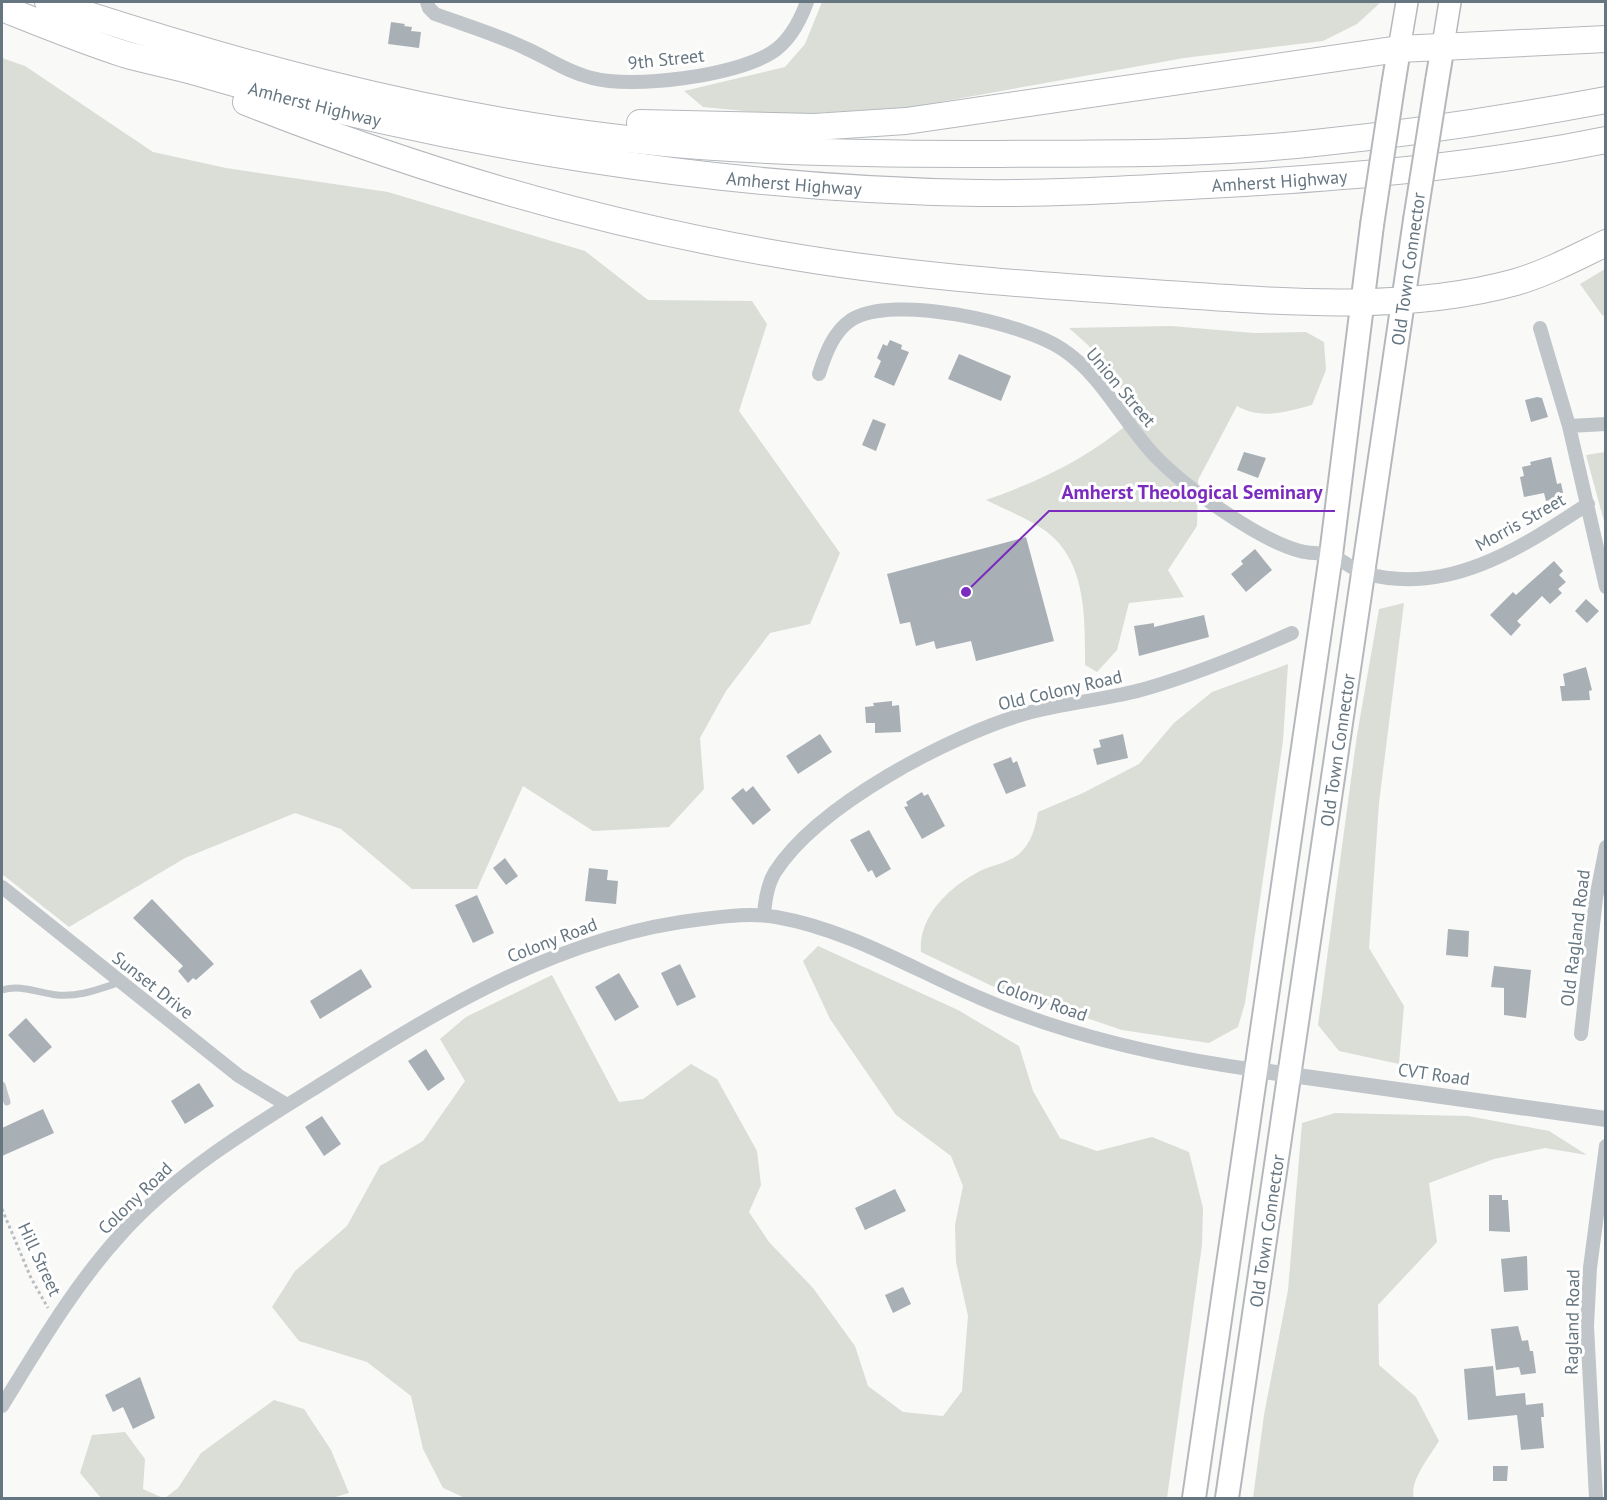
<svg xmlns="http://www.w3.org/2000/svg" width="1607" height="1500" viewBox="0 0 1607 1500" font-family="'PT Sans',sans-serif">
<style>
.green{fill:#daded7}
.building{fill:#a8b0b6}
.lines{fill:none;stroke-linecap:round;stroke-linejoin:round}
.primary-casing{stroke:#b4b9bd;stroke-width:24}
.trunk-casing{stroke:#b4b8bc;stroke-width:26}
.motorway-casing{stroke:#b4b8bc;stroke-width:28}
.path{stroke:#bbbec1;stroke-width:3;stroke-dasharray:3 3;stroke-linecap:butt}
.service{stroke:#c0c5c9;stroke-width:7}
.minor{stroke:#c0c5c9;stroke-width:14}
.tertiary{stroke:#c0c5c9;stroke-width:16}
.primary{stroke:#fff;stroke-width:21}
.trunk{stroke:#fff;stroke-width:22}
.motorway{stroke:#fff;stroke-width:26}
.trunk-bridge-casing{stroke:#b4b8bc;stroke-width:26;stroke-linecap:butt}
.trunk-bridge{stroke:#fff;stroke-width:22}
.labels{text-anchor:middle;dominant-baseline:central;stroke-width:6;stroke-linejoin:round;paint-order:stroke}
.street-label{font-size:18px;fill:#667681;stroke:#fff}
.leader{fill:none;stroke:#7b2cbf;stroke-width:2}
.callout-dot{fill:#7b2cbf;stroke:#fff;stroke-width:2}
.callout-label{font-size:20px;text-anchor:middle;font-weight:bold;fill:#7b2cbf;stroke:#fff;stroke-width:6;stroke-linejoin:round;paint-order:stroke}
</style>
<rect width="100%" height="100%" fill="#f9f9f7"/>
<path class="green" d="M822 2H1381L1357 24 1323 41 1184 58 912 107 785 115 703 107 684 91 785 67 805 44Z
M2 58 25 66 153 152 226 168 388 192 585 251 648 300 752 301 767 324 739 411 840 553 810 624 770 633 726 691 700 738 704 789 669 827 593 831 523 786 477 889H412L341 829 295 813 185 858 69 927 2 874Z
M1605 269 1606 316H1605L1602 315 1580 284Z
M1171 326 1254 333 1306 332 1324 342 1326 370 1312 405C1285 412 1262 420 1237 406L1198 480 1197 526 1168 570 1184 597 1129 603 1117 650 1097 672 1085 665C1085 621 1087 562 1047 532 1029 519 1006 510 986 500 1043 480 1095 455 1140 413L1088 345 1069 328Z
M1605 452H1606L1605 525 1586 455Z
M1404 603 1379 803 1369 948 1404 1006 1399 1064 1339 1051 1318 1025 1357 735 1379 609Z
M1288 664 1283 741 1245 1003 1238 1027 1209 1043 1122 1030 992 986 921 952C918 919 946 890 973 875 986 866 1008 864 1019 854 1032 842 1035 828 1038 812L1083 793 1139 764 1174 723 1212 692Z
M818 946 958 1010 1019 1046 1033 1091 1060 1138 1097 1151 1152 1137 1189 1152 1203 1208 1202 1245 1167 1498H465L443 1488 423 1449 411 1396 367 1362 299 1341 272 1307 295 1271 347 1226 380 1166 423 1141 465 1081 440 1039 466 1017 552 975 619 1102 643 1099 691 1064 717 1079 757 1151 761 1185 749 1212 769 1242 813 1288 855 1346 868 1386 903 1412 943 1416 962 1391 968 1316 956 1262 955 1225 963 1186 951 1156 896 1115 830 1019 803 961Z
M1335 1113 1468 1116 1549 1131 1587 1155 1545 1148 1494 1159 1429 1183 1437 1242 1378 1305 1379 1365 1416 1397 1439 1441C1430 1456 1409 1481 1414 1498H1253L1264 1415 1288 1290 1302 1123Z
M274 1400 304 1409 331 1450 349 1493 332 1498H165L178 1488 201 1453Z
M125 1432 145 1459 143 1489 163 1498H101L80 1473 92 1435Z"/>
<path class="building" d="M391 22 405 24 404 26 412 27 411 31 421 32 419 48 388 44Z
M890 340 902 345 901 349 909 352 894 386 874 377 881 361 877 358 883 344 887 346Z
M959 354 1011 376 1001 401 948 379Z
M1537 397 1542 398 1548 417 1531 422 1525 400Z
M873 419 886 424 876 451 862 445Z
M1244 452 1266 458 1258 478 1237 470Z
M1551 457 1557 484 1561 483 1564 497 1546 501 1544 493 1524 497 1520 477 1524 476 1522 467 1531 465 1530 462Z
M1026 537 1054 641 976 661 971 641 936 649 934 641 916 646 910 622 900 624 887 574Z
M1255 549 1272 570 1246 592 1231 574 1243 564 1241 561Z
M1554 561 1563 571 1559 575 1566 582 1558 589 1562 593 1550 604 1542 596 1517 621 1521 625 1511 636 1490 615 1513 592 1516 595Z
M1586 599 1599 611 1587 623 1575 611Z
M1204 615 1209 637 1139 656 1134 626 1154 623V627Z
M1586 667 1592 690 1589 691 1590 700 1562 701 1560 686H1565L1563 674Z
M892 701V706L899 705 901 732 875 733V723H866L865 707 874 706 873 703Z
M820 734 832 752 798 774 786 756Z
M1123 734 1128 758 1097 765 1093 749 1101 747 1099 740Z
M1011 757 1013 763 1017 761 1026 786 1006 794 993 764Z
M753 786 771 810 753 825 731 798 743 788 746 792Z
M922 792 924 796 928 794 945 826 922 839 904 807 908 806 906 802Z
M869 830 891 869 876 878 872 870 868 872 850 840Z
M505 858 518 876 506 885 493 868Z
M589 868 608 870 607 880 618 881 616 904 585 901Z
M477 895 494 933 473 943 455 905Z
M152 899 214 964 196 980 193 978 188 983 178 971 183 966 133 918Z
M1448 929 1469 931 1468 957 1446 955Z
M680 964 696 997 677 1006 661 973Z
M1494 966 1531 970 1526 1018 1504 1015V988L1491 987Z
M361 969 372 987 320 1019 310 1001Z
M619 973 639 1007 615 1021 595 987Z
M26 1018 52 1047 34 1063 8 1035Z
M426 1049 445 1079 428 1091 408 1061Z
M199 1083 214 1106 185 1124 171 1101Z
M43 1109 54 1133 2 1156V1128Z
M322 1116 341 1144 324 1156 305 1127Z
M895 1189 906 1211 865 1230 855 1208Z
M1489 1195H1502V1200H1508L1510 1232 1489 1231Z
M1527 1256 1528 1290 1504 1292 1501 1259Z
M903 1287 911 1304 893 1313 885 1295Z
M1518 1326 1522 1341 1528 1340 1530 1351H1533L1536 1373 1521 1375 1519 1367 1496 1370 1491 1329Z
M1493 1366 1496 1396 1525 1393 1526 1405 1543 1403 1544 1417H1541L1544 1448 1521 1450 1517 1415 1468 1420 1464 1369Z
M140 1377 155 1418 133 1429 123 1407 113 1412 105 1395Z
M1493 1466H1508L1507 1481H1493Z"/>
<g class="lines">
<defs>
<path id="primary" d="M1443 45 1450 2
M1399 49 1407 2"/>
<g id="trunk">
<path d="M1437 81 1443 45"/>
<path d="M1393 86 1399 49"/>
<path d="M1194 1498 1331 555 1372 225"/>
<path id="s1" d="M1227 1498 1415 220"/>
</g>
<g id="motorway">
<path d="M48 2C230 62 419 114 610 137 738 153 869 154 998 154 1104 153 1210 155 1315 143 1412 133 1510 118 1606 100"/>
<path id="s2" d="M2 8C42 24 83 41 124 54 148 61 172 65 196 72 444 145 719 189 978 193 1055 194 1131 189 1207 185 1341 178 1474 167 1606 140"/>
<path d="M246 102C418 170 595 223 777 254 897 275 1018 284 1139 292 1260 300 1398 315 1516 282 1547 273 1577 257 1606 243"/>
<path d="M640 123 814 127 906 121 1399 49 1606 39"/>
</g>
</defs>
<use href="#primary" class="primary-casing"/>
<use href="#trunk" class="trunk-casing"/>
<use href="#motorway" class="motorway-casing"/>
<path class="path" d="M2 1209 31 1278 48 1308"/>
<path class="service" d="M2 990C22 984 37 993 57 995 80 997 99 989 121 982
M2 1085 7 1102"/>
<path class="minor" d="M427 2 429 8 435 14C465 25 496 34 525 48 548 58 567 72 592 78 633 89 734 76 771 53 789 42 800 21 807 2
M1540 328 1569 426 1606 587
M819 374C825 355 833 332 851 320 893 293 1023 323 1062 349 1102 375 1123 422 1155 456 1185 487 1258 540 1300 551 1310 554 1322 552 1331 556 1343 559 1352 570 1364 573 1447 597 1521 548 1588 504
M1569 426 1606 424
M2 887 239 1076 287 1105
M764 915C765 900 767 885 775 872 818 805 949 736 1024 714 1065 702 1108 700 1148 688 1198 673 1245 654 1292 633
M1581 1034 1596 898 1606 847
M2 1406C39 1346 75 1284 123 1232 180 1170 252 1127 323 1083 442 1008 560 935 703 919 728 916 751 913 776 917 850 930 912 969 980 998 1067 1036 1162 1057 1256 1070
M1596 1498 1587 1326 1590 1268 1606 1146"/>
<path class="tertiary" d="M1256 1070 1606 1119"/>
<use href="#primary" class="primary"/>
<use href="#trunk" class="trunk"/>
<use href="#motorway" class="motorway"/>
<defs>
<path id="trunk-bridge" d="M1415 220 1437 81
M1372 225 1393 86"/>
</defs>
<use href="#trunk-bridge" class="trunk-bridge-casing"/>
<use href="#trunk-bridge" class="trunk-bridge"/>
</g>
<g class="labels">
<g class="street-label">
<text transform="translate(666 59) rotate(-6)">9th Street</text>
<text stroke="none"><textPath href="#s2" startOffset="328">Amherst Highway</textPath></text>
<text stroke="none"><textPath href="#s2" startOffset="1300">Amherst Highway</textPath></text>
<text stroke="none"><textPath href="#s2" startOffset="814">Amherst Highway</textPath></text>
<text transform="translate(1408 269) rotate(-82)">Old Town Connector</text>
<text transform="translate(1121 387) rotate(50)">Union Street</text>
<text transform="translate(1520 522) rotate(-29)">Morris Street</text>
<text transform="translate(1060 690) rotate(-13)">Old Colony Road</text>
<text stroke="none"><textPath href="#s1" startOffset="756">Old Town Connector</textPath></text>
<text transform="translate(1575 938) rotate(-83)">Old Ragland Road</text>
<text transform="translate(552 940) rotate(-21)">Colony Road</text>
<text transform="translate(153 985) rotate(38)">Sunset Drive</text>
<text transform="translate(1042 1000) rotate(19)">Colony Road</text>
<text transform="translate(1434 1074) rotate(8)">CVT Road</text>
<text transform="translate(135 1198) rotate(-44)">Colony Road</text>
<text stroke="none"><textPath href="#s1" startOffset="270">Old Town Connector</textPath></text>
<text transform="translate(40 1259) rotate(65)">Hill Street</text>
<text transform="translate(1572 1322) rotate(-89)">Ragland Road</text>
</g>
</g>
<path class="leader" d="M966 592L1049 511H1335"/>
<circle class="callout-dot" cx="966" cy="592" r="6"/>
<g class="callout-label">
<text x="1192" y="499">Amherst Theological Seminary</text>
</g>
<rect width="1607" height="1500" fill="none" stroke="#667681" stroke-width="6"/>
</svg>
